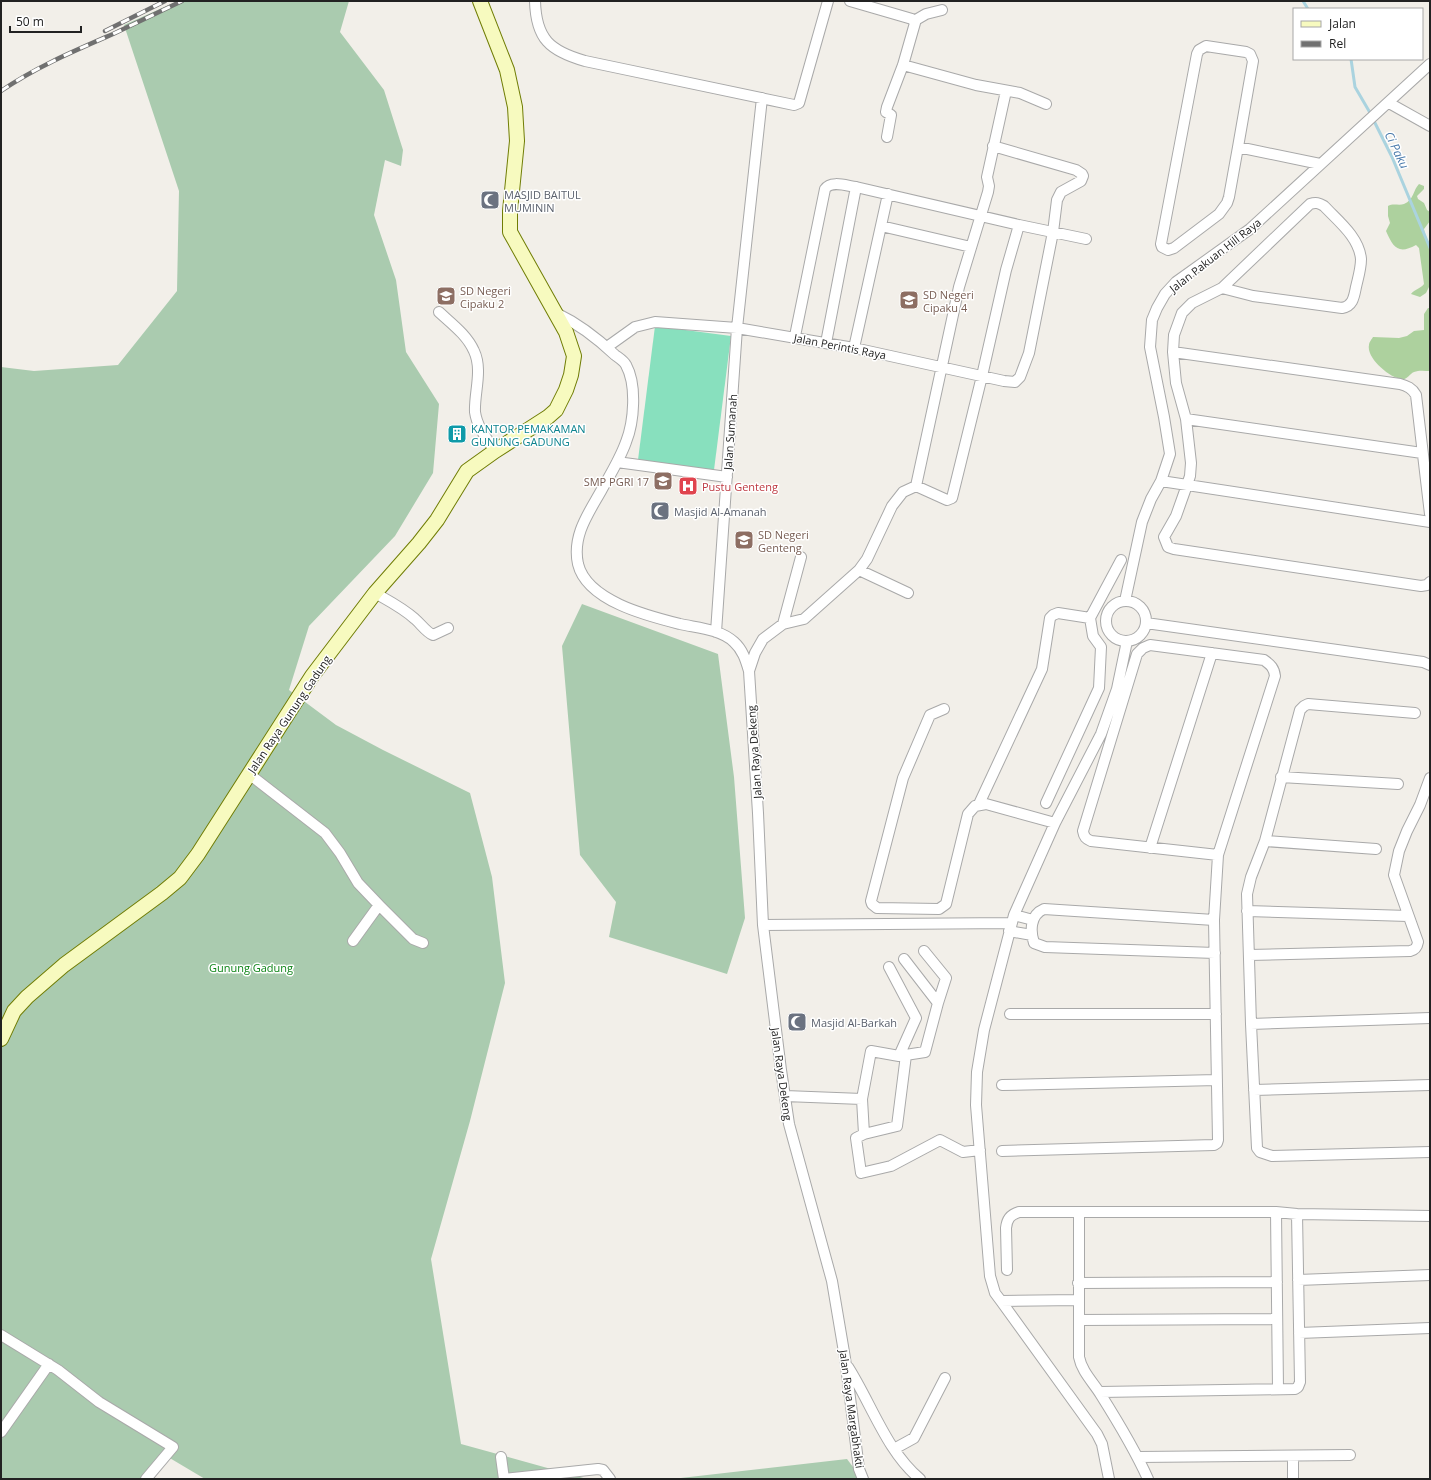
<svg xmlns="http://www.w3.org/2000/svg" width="1431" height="1480" viewBox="0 0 1431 1480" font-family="'Open Sans',sans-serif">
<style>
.forest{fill:#add19e}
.cemetery{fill:#aacbaf}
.pitch{fill:#88e0be}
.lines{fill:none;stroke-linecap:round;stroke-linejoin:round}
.stream{stroke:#aad3df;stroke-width:3}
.street-casing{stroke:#a9a9a9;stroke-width:12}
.secondary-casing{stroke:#707d05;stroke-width:16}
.street{stroke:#fff;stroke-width:10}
.secondary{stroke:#f7fabf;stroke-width:14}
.rail-casing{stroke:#707070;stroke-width:4.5}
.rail{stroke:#fff;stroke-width:3;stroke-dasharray:9;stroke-linecap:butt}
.labels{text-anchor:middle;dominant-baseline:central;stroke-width:3;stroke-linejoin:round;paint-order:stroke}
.worship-label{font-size:11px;fill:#5b616d;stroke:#fff;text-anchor:start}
.street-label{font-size:11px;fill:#222;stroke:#fff}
.education-label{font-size:11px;fill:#785e54;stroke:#fff;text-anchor:start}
.culture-label{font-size:11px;fill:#0d838f;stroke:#fff;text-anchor:start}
.health-label{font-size:11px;fill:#be3a42;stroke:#fff;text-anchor:start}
.park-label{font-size:11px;fill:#0c8416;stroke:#fff}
.water-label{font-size:12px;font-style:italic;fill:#4a7aab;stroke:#fff}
</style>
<rect width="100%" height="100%" fill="#f2efe9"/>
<path class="forest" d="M1419 184 1424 186V189L1417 196 1418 199 1424 203 1427 210 1430 212V221L1424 229 1425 236 1430 244V285L1426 293 1420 297 1411 294C1415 289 1420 289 1424 284L1419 248 1416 245C1398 255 1393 247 1386 231L1390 223 1388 216V206C1393 203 1399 206 1404 204 1414 200 1413 190 1419 184Z
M1428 308H1430V371C1425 371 1419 370 1414 372 1409 374 1408 380 1401 379 1390 378 1366 358 1369 345 1369 342 1372 339 1373 337L1399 338 1407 336 1414 331 1424 330V314Z"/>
<path class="cemetery" d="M178 1H349L340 32 384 90 403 150 401 166 385 160 374 215 396 280 406 352 439 404 433 473 395 536 309 626 289 690 336 725 383 750 470 793 492 877 505 983 470 1121 431 1259 461 1444 587 1479H205L168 1457 145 1479H1V367L34 371 118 365 177 291 179 191 124 25Z
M582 604 718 654 734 777 745 918 727 974 609 937 616 902 580 855 562 646Z
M847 1459 862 1479H672Z"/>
<path class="pitch" d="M655 326 731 336 714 470 638 460Z"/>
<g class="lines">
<path class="stream" d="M1303 1 1308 9
M1351 59 1355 87 1369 111 1392 157 1430 248"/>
<defs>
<path id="street" d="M535 1C536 39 550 51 585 61L794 105 799 103 801 96 828 1
M850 1 912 19 915 23 903 65 887 107 886 112 891 115 887 137
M914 21 926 14 942 10
M1206 46 1246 52 1250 54 1253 61 1238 147 1229 197 1227 203 1219 214 1174 248 1168 250 1162 247 1161 244 1197 54 1199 50Z
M903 65 976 85 1020 93 1046 104
M1389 103 1430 126
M1238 147 1320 164
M881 226 971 247
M1222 288 1253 296 1342 308C1353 306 1354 297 1356 287 1358 278 1361 269 1361 259 1359 237 1338 221 1324 206 1319 203 1316 202 1310 204L1222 288 1192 303 1182 313 1174 335 1173 352 1400 384C1407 386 1412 388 1416 395L1430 514
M439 312C452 324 467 335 474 351 483 370 474 393 475 412 477 427 487 439 495 451
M556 313C579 324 597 338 615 355 619 358 624 361 626 365 637 385 634 422 626 442 620 459 610 475 601 491 588 514 572 536 578 564 587 601 648 616 680 624 698 628 720 629 734 642 743 650 746 661 749 671L758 813 763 925 781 1070 789 1124 832 1281 845 1358 859 1469 863 1479
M795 336 825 189C831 180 847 186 856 187L1019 225 1086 239
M826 343 856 187
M607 347 635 327 655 322 737 328 854 348 1004 381 1015 382 1020 377 1029 353 1053 232 1057 200 1061 192 1081 181 1083 176 1082 174 1076 170 993 146
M854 348 888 194
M1173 352 1176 383 1186 419 1191 463 1190 476 1187 485 1176 516 1164 537 1168 547 1174 549 1421 586 1427 585 1430 582
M1186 419 1422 453
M617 462 727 477
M1161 481 1430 522
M916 486 947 500 952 498 982 376 1006 270 1019 225
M859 570 908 593
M375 593C389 601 403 608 415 619 421 624 426 632 433 635L448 628
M1125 601 1142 522 1151 499 1161 481 1170 454 1164 417 1150 347 1152 320 1157 308 1165 294 1176 282 1250 229 1430 64
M1106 621a20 20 0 1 1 40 0a20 20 0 1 1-40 0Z
M1146 623 1423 662 1430 665
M783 624 801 557
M716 632 737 328 762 98
M749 671 755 653 763 639 783 624 804 619 859 570 867 559 892 506 903 492 916 486 959 287 988 192 989 186 987 177 1006 91
M944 709 930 715 903 778 871 901 872 904 877 908 939 909 946 904 968 814 975 806 986 804 1055 823
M249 774 325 833 340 853 358 883 379 905 353 941
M1281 777 1398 784
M1046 803 1099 688 1101 647 1093 636 1090 618 1121 560
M979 804 1042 669 1050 618 1053 615 1058 613 1090 618
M1265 841 1376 849
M1150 848 1212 653
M379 905 413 939 423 943
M1247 911 1408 916
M1014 915 1033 920
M1214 920 1044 909C1030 915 1030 931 1034 943L1045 947 1215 953
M763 925 1011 923
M1009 931 1032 935
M924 951 946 978 938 1003
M1249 955 1410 951C1415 950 1417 948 1418 942L1394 875 1399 851 1407 831 1420 805 1430 778
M1010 1014H1216
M1430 1018 1251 1024 1257 1148 1260 1152 1272 1156 1430 1152
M1251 1024 1247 894 1251 877 1265 841 1300 710 1304 706 1308 704 1415 713
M899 1056 925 1052 938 1003 904 959
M1002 1085 1217 1080
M1254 1090 1430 1085
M785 1096 862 1099 871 1051 899 1056 916 1018 889 967
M862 1099 864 1134 897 1126 906 1055
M864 1134 856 1138 861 1173 891 1166 940 1140 963 1152 980 1150
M1002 1151 1214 1145 1217 1143 1218 1140 1214 920 1218 855 1275 676C1274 668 1271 665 1264 660L1150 645 1143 648 1137 654 1083 831C1084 837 1086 839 1091 841L1218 855
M1276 1212 1278 1389
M1007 1270 1006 1228C1007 1219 1010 1215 1019 1212H1079
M1298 1280 1430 1275
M1078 1283 1277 1282
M1001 1301 1079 1300
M1079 1320 1277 1319
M1299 1333 1430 1328
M1 1335 58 1370 99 1402 173 1447 146 1479
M848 1367C871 1403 887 1452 920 1479
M1100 1392 1295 1389 1298 1387 1300 1382 1297 1214
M1 1432 49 1364
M894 1449 914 1438 945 1378
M1293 1456V1479
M501 1457 504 1479
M1138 1457 1350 1455
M504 1479 598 1469 603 1470 610 1479
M1109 1479 1102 1444 1097 1434 1001 1301 995 1293 990 1276 976 1105 977 1072 984 1030 1014 915 1055 823 1101 734 1117 689 1127 641
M1148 1479C1135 1450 1118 1422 1101 1395 1093 1382 1082 1372 1079 1357V1212H1276L1297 1214 1430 1216"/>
<path id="secondary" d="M1 1039 14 1011 27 997 64 965 162 893 180 878 198 854 312 676 375 593 419 543 437 520 467 471 495 451 548 417 556 410 566 390 571 375 574 356 566 332 510 232V211L517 141 515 107 507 70 480 1"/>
</defs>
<use href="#street" class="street-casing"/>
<use href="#secondary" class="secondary-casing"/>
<use href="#street" class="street"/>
<use href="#secondary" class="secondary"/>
<defs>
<path id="rail" d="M105 31 165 1
M1 91C36 67 74 51 113 34 136 23 159 12 182 1"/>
</defs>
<use href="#rail" class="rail-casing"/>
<use href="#rail" class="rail"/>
</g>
<defs>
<symbol id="mosque-square" viewBox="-11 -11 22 22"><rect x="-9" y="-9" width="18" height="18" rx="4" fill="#6b7280" stroke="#fff"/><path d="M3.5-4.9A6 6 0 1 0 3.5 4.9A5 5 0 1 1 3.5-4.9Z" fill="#fff"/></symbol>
<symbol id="school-square" viewBox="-11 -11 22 22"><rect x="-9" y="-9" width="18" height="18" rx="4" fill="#8d6e63" stroke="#fff"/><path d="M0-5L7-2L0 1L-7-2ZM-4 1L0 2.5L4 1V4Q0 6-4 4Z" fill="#fff"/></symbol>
<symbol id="building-square" viewBox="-11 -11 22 22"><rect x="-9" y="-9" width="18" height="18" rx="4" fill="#0f9aa8" stroke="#fff"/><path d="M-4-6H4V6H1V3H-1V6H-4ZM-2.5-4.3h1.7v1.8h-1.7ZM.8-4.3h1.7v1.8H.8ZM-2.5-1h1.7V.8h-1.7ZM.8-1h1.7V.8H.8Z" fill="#fff"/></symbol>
<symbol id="hospital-square" viewBox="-11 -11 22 22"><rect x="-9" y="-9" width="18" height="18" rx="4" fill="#e0444e" stroke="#fff"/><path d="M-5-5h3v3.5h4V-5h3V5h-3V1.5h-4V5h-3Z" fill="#fff"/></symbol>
</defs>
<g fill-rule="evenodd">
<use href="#mosque-square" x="479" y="189" width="22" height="22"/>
<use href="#school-square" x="435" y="285" width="22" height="22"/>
<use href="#school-square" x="898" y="289" width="22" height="22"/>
<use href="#building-square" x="446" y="423" width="22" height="22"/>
<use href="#school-square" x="652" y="470" width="22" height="22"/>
<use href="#hospital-square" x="677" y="475" width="22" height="22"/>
<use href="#mosque-square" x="649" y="500" width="22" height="22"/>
<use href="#school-square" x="733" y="529" width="22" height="22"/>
<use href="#mosque-square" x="786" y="1011" width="22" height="22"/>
</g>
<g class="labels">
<g class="worship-label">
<text x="504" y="194">MASJID BAITUL<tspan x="504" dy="13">MUMININ</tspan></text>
<text x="674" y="511">Masjid Al-Amanah</text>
<text x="811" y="1022">Masjid Al-Barkah</text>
</g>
<g class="street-label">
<text transform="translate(1215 255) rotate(-38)">Jalan Pakuan Hill Raya</text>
<text transform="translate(840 346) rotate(11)">Jalan Perintis Raya</text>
<text transform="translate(730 432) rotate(-86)">Jalan Sumanah</text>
<text transform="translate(289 714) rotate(-56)">Jalan Raya Gunung Gadung</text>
<text transform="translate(754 752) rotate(-94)">Jalan Raya Dekeng</text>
<text transform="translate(782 1074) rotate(82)">Jalan Raya Dekeng</text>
<text transform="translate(852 1409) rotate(82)">Jalan Raya Margabhakti</text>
</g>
<g class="education-label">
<text x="460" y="290">SD Negeri<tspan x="460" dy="13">Cipaku 2</tspan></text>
<text x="923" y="294">SD Negeri<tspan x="923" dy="13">Cipaku 4</tspan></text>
<text x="649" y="481" text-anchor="end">SMP PGRI 17</text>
<text x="758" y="534">SD Negeri<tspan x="758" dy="13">Genteng</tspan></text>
</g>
<g class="culture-label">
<text x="471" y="428">KANTOR PEMAKAMAN<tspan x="471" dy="13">GUNUNG GADUNG</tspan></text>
</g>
<g class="health-label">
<text x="702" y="486">Pustu Genteng</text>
</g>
<g class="park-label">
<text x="251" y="967">Gunung Gadung</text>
</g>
<g class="water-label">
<text transform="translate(1397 150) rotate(64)">Ci Paku</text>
</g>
</g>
<rect width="1431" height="1480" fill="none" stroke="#222222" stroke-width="4"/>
<rect x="1293" y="8" width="130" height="52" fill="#ffffff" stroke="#a7a7a7"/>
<rect x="1301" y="21" width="20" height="6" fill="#f7fabf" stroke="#a7a7a7"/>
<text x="1329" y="28" font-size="12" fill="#222222">Jalan</text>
<rect x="1301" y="41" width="20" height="6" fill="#707070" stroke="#a7a7a7"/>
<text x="1329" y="48" font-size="12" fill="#222222">Rel</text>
<path d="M10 26v6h71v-6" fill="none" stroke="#222222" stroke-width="2"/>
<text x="16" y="26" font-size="12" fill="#222222" stroke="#ffffff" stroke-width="3" paint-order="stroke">50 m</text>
</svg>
